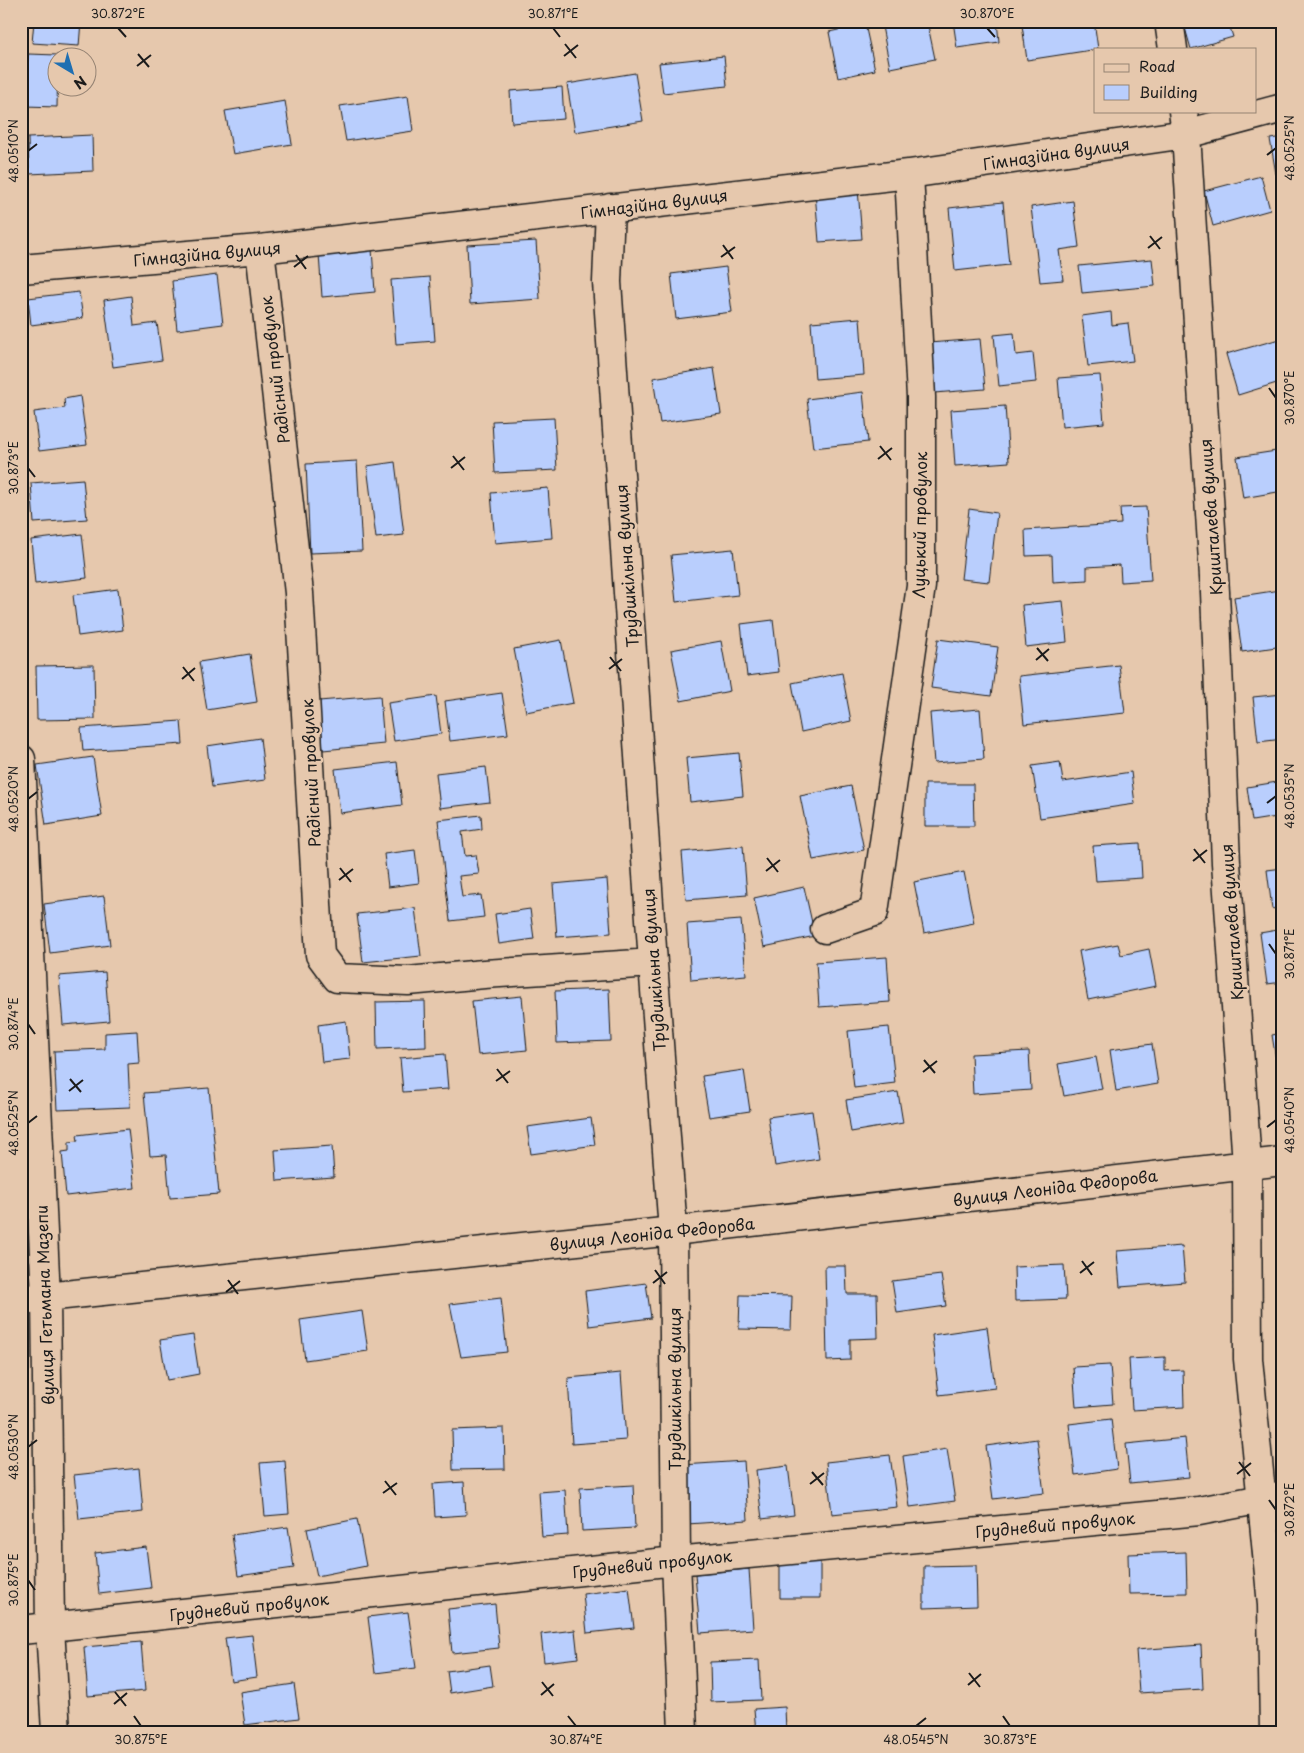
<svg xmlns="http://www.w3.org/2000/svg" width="1304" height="1753" viewBox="0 0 1304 1753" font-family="'Playpen Sans',sans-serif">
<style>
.building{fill:#b9cefd;stroke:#1c1c1c}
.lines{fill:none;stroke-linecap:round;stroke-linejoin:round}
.minor-casing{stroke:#1c1c1c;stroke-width:31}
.tertiary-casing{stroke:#1c1c1c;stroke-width:31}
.minor{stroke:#e6c8ad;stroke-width:28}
.tertiary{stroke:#e6c8ad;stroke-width:28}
.ticks{fill:none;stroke:#1c1c1c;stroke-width:2}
.labels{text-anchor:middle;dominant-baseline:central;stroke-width:5;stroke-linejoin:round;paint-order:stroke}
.street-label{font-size:16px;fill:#1c1c1c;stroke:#e6c8ad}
.neatline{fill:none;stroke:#1c1c1c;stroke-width:2}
.ticks-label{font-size:12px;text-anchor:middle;fill:#1c1c1c}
</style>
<rect width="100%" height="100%" fill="#e6c8ad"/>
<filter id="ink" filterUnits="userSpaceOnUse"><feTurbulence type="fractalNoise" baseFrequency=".02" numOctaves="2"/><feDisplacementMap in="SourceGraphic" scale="10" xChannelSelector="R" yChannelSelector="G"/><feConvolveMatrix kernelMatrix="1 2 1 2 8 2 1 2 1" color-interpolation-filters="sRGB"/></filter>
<g filter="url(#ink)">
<path class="building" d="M34 21H81L79 46 32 43Z
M881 21H927L935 59 890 68Z
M953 21H997L999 42 957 48Z
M1047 21H1094L1098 49 1027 60 1022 25Z
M1183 21H1228L1233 37 1191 49Z
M865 24 875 70 838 78 829 32Z
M28 54 86 56 58 58 57 107 25 106Z
M724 56 727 86 663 93 659 63Z
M635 73 643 121 575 132 567 84Z
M562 87 564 119 512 123 510 91Z
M408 96 413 131 346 141 340 106Z
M285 101 292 144 233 154 225 111Z
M92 135 93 171 29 174 28 138Z
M1283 137V173L1276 174 1270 139Z
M1261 176 1270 210 1213 226 1204 191Z
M858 189 862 239 819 242 815 192Z
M1073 201 1079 247 1059 250 1063 280 1040 282 1031 207Z
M1003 202 1009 265 955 271 949 208Z
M536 241 540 299 470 304 467 245Z
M372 249 375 292 322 297 319 254Z
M1152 259 1155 286 1082 293 1079 266Z
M726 267 732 312 676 319 671 274Z
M217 275 223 324 177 330 172 281Z
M430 277 435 341 396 344 391 280Z
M79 292 83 318 31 325 28 298Z
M131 296 134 326 157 323 162 360 113 367 104 300Z
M1111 312 1112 325 1128 323 1133 361 1088 366 1082 316Z
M860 318 864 375 815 379 811 322Z
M1014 333 1016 355 1033 353 1036 382 999 386 994 335Z
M1283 338V381L1238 395 1226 354Z
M980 339 985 389 934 393 929 343Z
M714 368 721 414 660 423 653 378Z
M1100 375 1104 423 1062 427 1058 378Z
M863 392 868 442 813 448 807 399Z
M80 396 87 445 39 451 34 412 65 408 64 399Z
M1005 406 1009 462 955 466 951 410Z
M554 418 557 470 495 473 492 421Z
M1283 450V491L1243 498 1237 457Z
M357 461 362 551 310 553 306 464Z
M395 462 404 535 376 538 367 466Z
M83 479 87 519 34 523 31 483Z
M548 488 552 538 495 543 491 493Z
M1146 507 1151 580 1121 582 1120 565 1087 567V580L1053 582 1052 555 1026 556 1025 530 1121 524 1120 508Z
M969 509 997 513 989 582 961 579Z
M82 534 87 578 35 584 31 540Z
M733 549 738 595 676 602 671 555Z
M118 589 123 630 78 636 73 595Z
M1280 590 1283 609V646L1242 652 1234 597Z
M1063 601 1067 642 1026 647 1022 605Z
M773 620 779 672 747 676 741 624Z
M938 639 998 647 991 696 931 688Z
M561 640 573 703 526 712 514 649Z
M721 641 730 691 681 701 671 650Z
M250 654 257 702 207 710 199 662Z
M94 665 95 719 37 720 36 666Z
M1119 665 1125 713 1024 724 1019 676Z
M842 673 851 721 801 732 792 683Z
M502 693 508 734 450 741 445 701Z
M1283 694V739L1258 742 1253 697Z
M380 696 384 744 323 750 319 701Z
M436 696 441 734 394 741 388 703Z
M980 709 984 759 934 763 930 713Z
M181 721 183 744 83 751 81 728Z
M260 738 265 780 212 787 207 746Z
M739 753 743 796 690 802 686 758Z
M93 757 102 816 46 825 37 765Z
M397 762 402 805 340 813 335 769Z
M1060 762 1063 782 1131 772 1135 804 1040 818 1032 766Z
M486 767 490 802 440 808 436 773Z
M1283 781V816L1252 821 1247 787Z
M925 784H973L974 826H925Z
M851 786 864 850 813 860 800 796Z
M481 815 482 829 462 832 465 856 476 855 479 874 459 876 462 897 481 895 484 917 450 921 438 820Z
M1140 843 1142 878 1096 881 1093 846Z
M743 846 747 895 686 900 682 852Z
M415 850 419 883 388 887 384 854Z
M1283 868V907L1272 909 1267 870Z
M964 872 974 923 924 933 914 882Z
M607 879 611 933 557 937 553 884Z
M804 887 815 936 764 947 754 898Z
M104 896 110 945 50 953 44 904Z
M415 908 421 956 363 962 357 914Z
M530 909 534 939 499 944 495 914Z
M741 920 746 975 691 980 687 924Z
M1283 929V982L1267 984 1260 933Z
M1118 944 1121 955 1149 949 1156 986 1088 1000 1079 951Z
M887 957 890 1002 819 1007 816 962Z
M105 972 109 1021 63 1025 59 976Z
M609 989 611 1041 557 1043 555 991Z
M522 996 527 1050 478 1055 472 1001Z
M425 1001 426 1047 377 1049 376 1002Z
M346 1021 350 1059 322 1062 318 1025Z
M889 1027 895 1083 854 1088 848 1031Z
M137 1031 139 1063 128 1064 130 1107 57 1110 54 1051 105 1049V1033Z
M1283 1033V1071L1278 1072 1272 1035Z
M1152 1044 1158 1084 1116 1091 1110 1050Z
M1029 1051 1031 1090 973 1094 971 1054Z
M445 1054 448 1089 403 1092 400 1058Z
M1096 1057 1102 1089 1064 1096 1058 1064Z
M744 1070 750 1111 709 1117 702 1076Z
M209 1088 219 1194 170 1198 166 1155 150 1156 144 1093Z
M898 1092 903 1123 851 1132 846 1100Z
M812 1111 819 1159 775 1166 768 1117Z
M591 1118 595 1145 531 1154 527 1127Z
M128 1129 135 1188 66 1196 62 1152 69 1151V1142L78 1141 77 1135Z
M332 1146 334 1177 277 1181 275 1150Z
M1182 1246 1185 1282 1120 1287 1117 1251Z
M1064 1265 1066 1299 1015 1301 1014 1267Z
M825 1266H846L847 1294H877L878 1338 850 1339V1360L827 1361Z
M941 1275 946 1306 897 1313 892 1281Z
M646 1283 651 1318 589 1326 585 1291Z
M740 1295 792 1296 791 1330 739 1329Z
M501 1298 507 1352 461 1357 450 1304Z
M362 1311 368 1351 305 1360 300 1320Z
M987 1327 995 1388 939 1395 932 1335Z
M193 1335 199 1374 167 1380 160 1340Z
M1165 1357V1371L1183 1370 1184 1407 1132 1410 1129 1359Z
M1110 1365 1113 1404 1076 1407 1073 1367Z
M621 1373 626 1440 572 1444 568 1378Z
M1111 1419 1117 1469 1075 1475 1069 1424Z
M504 1428 505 1469 453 1470 452 1430Z
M1185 1438 1189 1477 1130 1483 1126 1444Z
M1037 1439 1044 1493 993 1499 986 1446Z
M947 1449 955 1501 910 1507 903 1456Z
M890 1455 897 1507 832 1514 826 1462Z
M285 1461 289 1514 265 1516 260 1463Z
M744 1461 748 1520 687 1524 683 1465Z
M788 1466 794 1515 762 1519 756 1470Z
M139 1468 143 1512 79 1519 74 1475Z
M464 1482 466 1515 435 1517 433 1484Z
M633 1485 635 1528 582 1531 580 1488Z
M565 1490 568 1535 542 1537 539 1492Z
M357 1519 366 1566 317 1576 307 1529Z
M288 1527 294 1568 238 1576 232 1535Z
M146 1547 151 1588 99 1594 95 1553Z
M1186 1552 1187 1593 1129 1594 1128 1554Z
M780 1561H820V1598H780Z
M976 1565 977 1606 924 1608V1566Z
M749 1569 753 1629 700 1633 695 1574Z
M629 1588 634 1628 587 1633 583 1594Z
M495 1604 499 1648 452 1653 448 1609Z
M408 1612 416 1668 375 1673 368 1617Z
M575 1630 578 1658 544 1662 541 1634Z
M252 1635 257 1677 231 1681 225 1638Z
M141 1642 145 1691 88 1696 84 1647Z
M1201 1645 1203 1689 1139 1693 1136 1650Z
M759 1660 761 1700 711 1702 710 1662Z
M490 1665 493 1686 450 1693 447 1671Z
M294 1684 299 1718 245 1725 240 1692Z
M785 1707 786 1732H756L754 1709Z
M740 1727V1732H703Z"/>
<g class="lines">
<defs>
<path id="minor" d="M1169 21 1173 49
M1183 111 1186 134 1215 592 1226 863 1247 1164 1248 1359 1272 1605 1274 1732
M610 208 607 282 653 963 673 1231 676 1561 683 1732
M260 249 299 593 320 955 337 978 408 981 484 974 653 963
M21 269 260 249 909 174 1186 134 1283 108
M825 929 874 912 921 586V397L909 174
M21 1300 46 1297
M21 1630 676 1561 1199 1511 1262 1499 1283 1497"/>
<path id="tertiary" d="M21 759 46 1297 50 1627 56 1732
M46 1297 673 1231 1283 1161"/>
</defs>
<use href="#minor" class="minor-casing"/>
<use href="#tertiary" class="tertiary-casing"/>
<use href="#minor" class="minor"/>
<use href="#tertiary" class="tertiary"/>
</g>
</g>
<path class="ticks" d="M118 28 126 37M553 28 560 37M987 28 995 37M565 44 576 58M138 54 149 67M564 56 578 45M137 66 151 55M28 151 37 144M1267 155 1276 148M1150 236 1160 249M723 245 733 259M1148 248 1162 237M296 255 306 269M721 257 735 247M294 267 308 256M1269 388 1276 398M880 446 891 460M453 456 464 470M878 459 892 448M28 468 35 477M451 468 465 457M1037 648 1048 661M610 657 621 671M1036 660 1049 649M183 667 194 681M609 669 622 659M182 679 195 668M28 799 37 792M1267 803 1276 796M1194 849 1205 863M767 858 778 872M1193 861 1207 850M340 868 351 882M766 871 780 860M339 880 353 869M1269 944 1276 954M28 1024 35 1034M924 1060 935 1073M497 1069 508 1083M923 1072 937 1061M70 1079 81 1092M496 1081 510 1071M69 1091 83 1080M28 1123 37 1116M1267 1127 1276 1120M1082 1261 1092 1275M655 1270 665 1284M1080 1273 1094 1262M228 1280 238 1294M653 1283 667 1272M226 1292 240 1281M28 1447 37 1440M1239 1462 1250 1476M812 1472 823 1485M1237 1474 1251 1463M385 1481 396 1495M810 1484 824 1473M383 1493 397 1483M1269 1500 1276 1510M28 1580 35 1590M969 1673 980 1687M542 1682 553 1696M968 1685 981 1674M115 1692 126 1706M541 1695 554 1684M114 1704 127 1693M134 1716 141 1726M568 1716 576 1726M1003 1716 1010 1726M916 1726 926 1718"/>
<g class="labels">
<g class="street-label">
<text transform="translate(1056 153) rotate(-8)">Гімназійна вулиця</text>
<text transform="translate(654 203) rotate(-7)">Гімназійна вулиця</text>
<text transform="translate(207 253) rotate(-5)">Гімназійна вулиця</text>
<text transform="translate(274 370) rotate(-97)">Радісний провулок</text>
<text transform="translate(1210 517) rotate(-94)">Кришталева вулиця</text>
<text transform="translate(919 525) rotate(-89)">Луцький провулок</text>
<text transform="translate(626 566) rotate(-94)">Трудшкільна вулиця</text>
<text transform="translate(310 773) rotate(-93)">Радісний провулок</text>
<text transform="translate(1231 922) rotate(-94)">Кришталева вулиця</text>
<text transform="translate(653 970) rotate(-94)">Трудшкільна вулиця</text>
<text transform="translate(1055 1187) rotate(-7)">вулиця Леоніда Федорова</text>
<text transform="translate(652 1233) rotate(-6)">вулиця Леоніда Федорова</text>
<text transform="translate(44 1305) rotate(-92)">вулиця Гетьмана Мазепи</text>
<text transform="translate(674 1389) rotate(-90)">Трудшкільна вулиця</text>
<text transform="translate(1055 1524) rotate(-5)">Грудневий провулок</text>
<text transform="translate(652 1563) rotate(-6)">Грудневий провулок</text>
<text transform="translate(249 1606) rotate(-6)">Грудневий провулок</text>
</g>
</g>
<rect width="1304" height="1753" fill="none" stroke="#e6c8ad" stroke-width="55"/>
<rect x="1094" y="48" width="162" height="65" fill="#e6c8ad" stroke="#958373"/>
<rect x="1104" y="64" width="25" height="8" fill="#e6c8ad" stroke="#958373"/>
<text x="1139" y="72" font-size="15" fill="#1c1c1c">Road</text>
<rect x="1104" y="85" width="25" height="15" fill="#b9cefd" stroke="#958373"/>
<text x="1139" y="98" font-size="15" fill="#1c1c1c">Building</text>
<g transform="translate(72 72) rotate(142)"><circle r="24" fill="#e6c8ad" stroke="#958373"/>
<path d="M0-4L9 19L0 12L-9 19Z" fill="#1f6fb2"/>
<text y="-8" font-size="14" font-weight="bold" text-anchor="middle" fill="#1c1c1c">N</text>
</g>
<rect x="28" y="28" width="1248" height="1698" class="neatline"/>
<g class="ticks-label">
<text x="118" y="18">30.872°E</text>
<text x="553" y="18">30.871°E</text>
<text x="987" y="18">30.870°E</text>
<text transform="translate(1290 148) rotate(-90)" y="4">48.0525°N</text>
<text transform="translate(14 151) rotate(-90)" y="4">48.0510°N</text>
<text transform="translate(1290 398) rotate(-90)" y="4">30.870°E</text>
<text transform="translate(14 468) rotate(-90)" y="4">30.873°E</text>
<text transform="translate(1290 796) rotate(-90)" y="4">48.0535°N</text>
<text transform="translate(14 799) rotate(-90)" y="4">48.0520°N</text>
<text transform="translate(1290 954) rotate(-90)" y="4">30.871°E</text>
<text transform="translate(14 1024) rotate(-90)" y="4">30.874°E</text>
<text transform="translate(1290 1120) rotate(-90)" y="4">48.0540°N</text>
<text transform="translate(14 1123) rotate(-90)" y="4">48.0525°N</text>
<text transform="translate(14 1447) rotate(-90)" y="4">48.0530°N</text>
<text transform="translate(1290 1510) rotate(-90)" y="4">30.872°E</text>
<text transform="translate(14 1580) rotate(-90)" y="4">30.875°E</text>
<text x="141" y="1744">30.875°E</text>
<text x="576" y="1744">30.874°E</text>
<text x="916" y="1744">48.0545°N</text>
<text x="1010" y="1744">30.873°E</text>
</g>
</svg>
